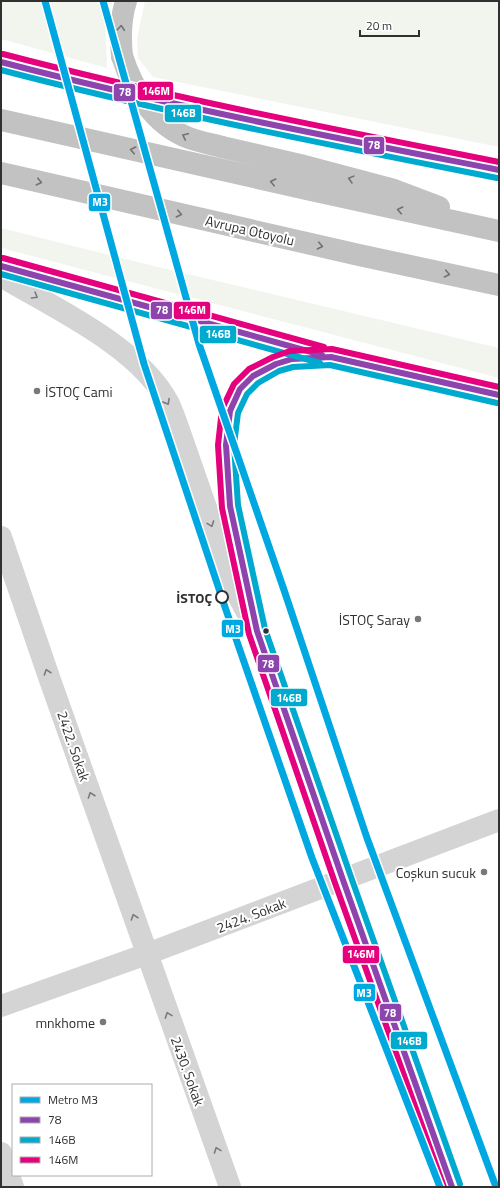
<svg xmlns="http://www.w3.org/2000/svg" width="500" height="1188" viewBox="0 0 500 1188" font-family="'Titillium Web',sans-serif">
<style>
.green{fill:#f1f5ed}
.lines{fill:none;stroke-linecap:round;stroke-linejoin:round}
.minor{stroke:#d4d4d4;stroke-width:22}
.tertiary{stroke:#d4d4d4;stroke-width:22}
.secondary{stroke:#cecece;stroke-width:22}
.motorway{stroke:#c2c2c2;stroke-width:22}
.motorway-bridge{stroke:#c2c2c2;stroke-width:22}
.bus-1-casing{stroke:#fff;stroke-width:9}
.bus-2-casing{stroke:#fff;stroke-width:9}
.bus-3-casing{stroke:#fff;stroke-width:9}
.bus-1{stroke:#8e44ad;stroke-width:6}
.bus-2{stroke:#00a9ce;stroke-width:6}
.bus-3{stroke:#e5007d;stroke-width:6}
.metro-1-casing{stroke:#fff;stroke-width:10}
.metro-1{stroke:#00a8e1;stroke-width:7}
.oneway{stroke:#727272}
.oneway2{stroke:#7a7a7a}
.poi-dot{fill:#787878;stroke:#fff;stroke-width:1.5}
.stop-dot{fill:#fff;stroke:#303030;stroke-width:2}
.bus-dot{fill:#303030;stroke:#fff;stroke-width:1.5}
.labels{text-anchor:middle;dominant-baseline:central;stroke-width:4;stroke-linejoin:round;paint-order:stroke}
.street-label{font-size:14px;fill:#303030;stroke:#fff}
.poi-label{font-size:14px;fill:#303030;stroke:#fff;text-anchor:end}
.stop-label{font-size:14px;font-weight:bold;fill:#303030;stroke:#fff;text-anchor:end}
.line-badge{stroke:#fff;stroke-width:1.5}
.badge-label{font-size:11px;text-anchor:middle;font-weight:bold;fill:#fff}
</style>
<rect width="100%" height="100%" fill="#fff"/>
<path class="green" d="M1 1H112L105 16 107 68 1 39Z
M145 1H499V147L153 77 138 58 137 39Z
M1 228 158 267 499 348V378L1 248Z"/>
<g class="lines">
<path class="minor" d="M1 537 50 680 230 1187
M257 631 318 806 343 880 452 1187
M1 1153 13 1187"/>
<path class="tertiary" d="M1 276C55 309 137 345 168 402 172 410 175 419 178 427L234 588 257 631
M248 592C236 539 203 418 252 377 256 374 261 372 265 370 287 359 303 359 327 358
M1 1006 147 954 499 820"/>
<path class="secondary" d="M1 266 331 357 499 395"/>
<path class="motorway" d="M122 56C120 37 120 20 126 1
M1 62C165 107 333 137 499 170
M1 120 311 190 499 231
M222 147 300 165 394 190 439 207
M1 173 359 255 499 285"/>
<path class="motorway-bridge" d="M122 56C133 90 154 125 189 138 200 142 211 144 222 147"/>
<defs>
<path id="bus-1" d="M1 62C165 105 332 137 499 170
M1 266 322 355
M452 1187 343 880 257 631 230 506 226 445 230 411 240 389 253 376 276 364 292 359 331 357 499 395"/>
<path id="bus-2" d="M1 70C165 113 331 145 497 178
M1 274 320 363
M460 1184 351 877 265 629 238 505 234 445 238 413 247 394 258 383 279 371 293 367 330 365 497 403"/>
<path id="bus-3" d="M3 54C167 97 333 129 499 162
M3 258 324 347
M444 1187 335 883 249 634 222 508 218 445 222 409 234 384 249 369 273 357 290 351 332 349 499 387"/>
</defs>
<use href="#bus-1" class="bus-1-casing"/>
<use href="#bus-2" class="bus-2-casing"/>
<use href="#bus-3" class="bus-3-casing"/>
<use href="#bus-1" class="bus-1"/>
<use href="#bus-2" class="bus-2"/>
<use href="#bus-3" class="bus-3"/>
<defs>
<path id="metro-1" d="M45 1 144 364 226 610 312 858 440 1187
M103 1 199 344 284 590 367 838 496 1187"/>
</defs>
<use href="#metro-1" class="metro-1-casing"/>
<use href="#metro-1" class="metro-1"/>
</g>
<defs><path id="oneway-chevron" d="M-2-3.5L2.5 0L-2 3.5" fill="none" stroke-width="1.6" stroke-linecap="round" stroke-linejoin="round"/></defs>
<g class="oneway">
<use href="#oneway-chevron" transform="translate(121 28) rotate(-85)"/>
<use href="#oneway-chevron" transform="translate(185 136) rotate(-155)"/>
<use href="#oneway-chevron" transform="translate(133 150) rotate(-167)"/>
<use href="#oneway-chevron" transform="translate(351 179) rotate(-165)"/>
<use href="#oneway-chevron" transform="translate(39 182) rotate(13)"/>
<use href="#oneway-chevron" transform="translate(273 182) rotate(-167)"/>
<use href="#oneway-chevron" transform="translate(400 210) rotate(-168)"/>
<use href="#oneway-chevron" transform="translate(179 214) rotate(13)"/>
<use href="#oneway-chevron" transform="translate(320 246) rotate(13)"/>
<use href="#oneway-chevron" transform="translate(447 274) rotate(12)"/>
</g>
<g class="oneway2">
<use href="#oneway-chevron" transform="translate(35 296) rotate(30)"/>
<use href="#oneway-chevron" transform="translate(167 402) rotate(61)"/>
<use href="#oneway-chevron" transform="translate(211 524) rotate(70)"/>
<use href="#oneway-chevron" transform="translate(47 672) rotate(-109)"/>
<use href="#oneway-chevron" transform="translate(91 795) rotate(-109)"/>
<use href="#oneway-chevron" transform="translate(134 917) rotate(-109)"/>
<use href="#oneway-chevron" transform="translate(168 1015) rotate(-110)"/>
<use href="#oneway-chevron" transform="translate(217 1150) rotate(-110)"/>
</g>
<g class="poi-dot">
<circle cx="37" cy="391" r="4"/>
<circle cx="418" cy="619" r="4"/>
<circle cx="484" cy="872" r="4"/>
<circle cx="103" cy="1022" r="4"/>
</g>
<circle class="stop-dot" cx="222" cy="597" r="6"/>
<circle class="bus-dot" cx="266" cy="631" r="3.5"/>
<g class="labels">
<g class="street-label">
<text transform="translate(250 230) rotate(13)">Avrupa Otoyolu</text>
<text transform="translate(74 746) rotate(71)">2422. Sokak</text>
<text transform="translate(251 915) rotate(-21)">2424. Sokak</text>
<text transform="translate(188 1071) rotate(70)">2430. Sokak</text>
</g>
<g class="poi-label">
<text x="45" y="391" text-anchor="start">İSTOÇ Cami</text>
<text x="410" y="619">İSTOÇ Saray</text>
<text x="476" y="872">Coşkun sucuk</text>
<text x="95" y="1022">mnkhome</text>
</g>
<g class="stop-label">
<text x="212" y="597">İSTOÇ</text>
</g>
</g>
<g class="line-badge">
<rect x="137" y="81" width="37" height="20" rx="4" fill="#e5007d"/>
<rect x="113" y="83" width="23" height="19" rx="4" fill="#8e44ad"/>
<rect x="164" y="104" width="38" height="19" rx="4" fill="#00a9ce"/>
<rect x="363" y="136" width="22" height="19" rx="4" fill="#8e44ad"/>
<rect x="88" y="193" width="23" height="19" rx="4" fill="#00a8e1"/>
<rect x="150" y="301" width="23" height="19" rx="4" fill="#8e44ad"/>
<rect x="173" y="301" width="38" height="19" rx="4" fill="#e5007d"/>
<rect x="199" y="325" width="38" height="19" rx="4" fill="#00a9ce"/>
<rect x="221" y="619" width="23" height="19" rx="4" fill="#00a8e1"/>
<rect x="257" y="654" width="23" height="19" rx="4" fill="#8e44ad"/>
<rect x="270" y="688" width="38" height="19" rx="4" fill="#00a9ce"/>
<rect x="342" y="945" width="38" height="19" rx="4" fill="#e5007d"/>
<rect x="353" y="983" width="23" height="19" rx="4" fill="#00a8e1"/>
<rect x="379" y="1003" width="23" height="19" rx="4" fill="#8e44ad"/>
<rect x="390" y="1031" width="38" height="19" rx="4" fill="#00a9ce"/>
</g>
<g class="badge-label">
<text x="156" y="95">146M</text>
<text x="125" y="96">78</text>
<text x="183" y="117">146B</text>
<text x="374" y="149">78</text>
<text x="100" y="206">M3</text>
<text x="162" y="314">78</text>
<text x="192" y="314">146M</text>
<text x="218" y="338">146B</text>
<text x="233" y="633">M3</text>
<text x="268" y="668">78</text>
<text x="289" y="702">146B</text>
<text x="361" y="958">146M</text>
<text x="364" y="997">M3</text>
<text x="390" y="1017">78</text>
<text x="409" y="1045">146B</text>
</g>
<rect width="500" height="1188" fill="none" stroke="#303030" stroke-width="4"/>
<rect x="12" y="1084" width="140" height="92" fill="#ffffff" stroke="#acacac"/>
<rect x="20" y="1097" width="20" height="6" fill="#00a8e1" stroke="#acacac"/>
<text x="48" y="1104" font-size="12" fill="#303030">Metro M3</text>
<rect x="20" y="1117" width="20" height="6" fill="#8e44ad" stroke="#acacac"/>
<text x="48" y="1124" font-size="12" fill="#303030">78</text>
<rect x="20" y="1137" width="20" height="6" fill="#00a9ce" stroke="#acacac"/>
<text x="48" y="1144" font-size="12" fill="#303030">146B</text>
<rect x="20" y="1157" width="20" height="6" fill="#e5007d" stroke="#acacac"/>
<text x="48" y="1164" font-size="12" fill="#303030">146M</text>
<path d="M360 30v6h59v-6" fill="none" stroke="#303030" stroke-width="2"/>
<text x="366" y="30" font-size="12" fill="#303030" stroke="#ffffff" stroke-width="3" paint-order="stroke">20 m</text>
</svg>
